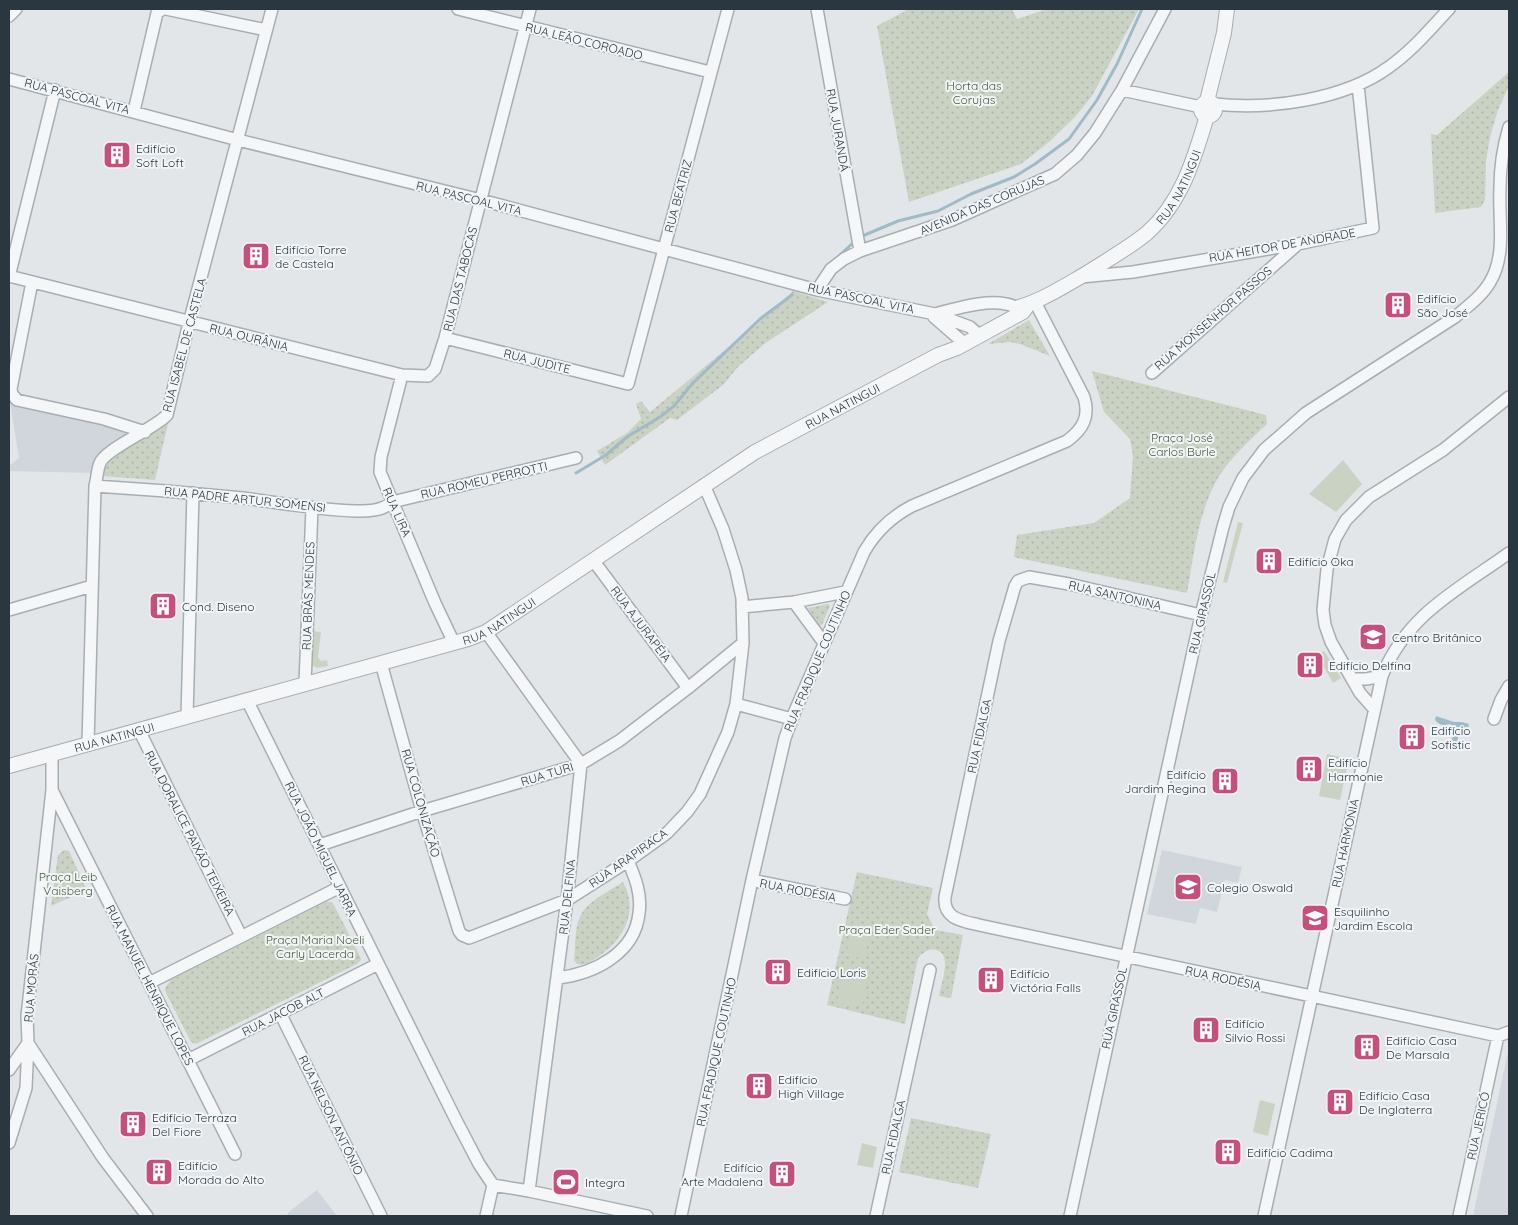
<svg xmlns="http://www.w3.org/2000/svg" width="1518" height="1225" viewBox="0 0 1518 1225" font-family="Quicksand,sans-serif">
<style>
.built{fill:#d0d6db}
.park{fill:url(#park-dots)}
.garden{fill:#cad2c3}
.water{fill:#9fbbc7}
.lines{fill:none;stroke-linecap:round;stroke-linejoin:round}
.stream{stroke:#9fbbc7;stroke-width:3}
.minor-casing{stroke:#a7aeb3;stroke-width:14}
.tertiary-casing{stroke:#a7aeb3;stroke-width:16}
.minor{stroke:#f4f6f8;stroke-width:11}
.tertiary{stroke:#f4f6f8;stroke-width:14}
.labels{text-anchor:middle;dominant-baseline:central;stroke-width:4;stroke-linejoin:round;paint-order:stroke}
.street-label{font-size:12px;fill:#2b3740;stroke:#f1f5f7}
.park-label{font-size:12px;fill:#475b39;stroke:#f1f5f7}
.poi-label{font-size:12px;fill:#2b3740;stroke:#f1f5f7;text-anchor:start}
</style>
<defs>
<pattern id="park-dots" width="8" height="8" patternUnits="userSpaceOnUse" patternTransform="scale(1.25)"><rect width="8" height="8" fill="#cad2c3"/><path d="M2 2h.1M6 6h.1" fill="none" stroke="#aeb5a9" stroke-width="1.8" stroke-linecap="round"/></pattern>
</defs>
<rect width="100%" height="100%" fill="#e2e6e9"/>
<path class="built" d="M9 396 135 432 93 473 9 471V466L19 458Z
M1162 850 1242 867 1238 883 1225 880 1217 912 1200 908 1196 924 1147 914Z
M1509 1047V1216H1473Z
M317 1190 337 1216H286L290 1211Z"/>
<path class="park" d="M909 9H1012L1017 19 1047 9H1139L1092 96 1075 117 1049 142 1021 164 909 202 877 26Z
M1509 72V86L1498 110 1490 137 1486 161 1485 200 1481 207 1435 213 1431 134 1437 135Z
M793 291 828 302 764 344 737 368 723 385 677 420 670 418 605 465 597 451 627 433 641 419 636 404 641 401 650 412 765 317Z
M1029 320 1050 356 1020 344 1010 342 988 344Z
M1092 371 1266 415 1267 424C1249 441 1231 457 1218 478 1198 512 1194 555 1187 593L1014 557 1017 535 1094 523 1130 498 1133 456 1130 439 1104 412Z
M169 419 155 480 102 476 110 458 133 442 160 429Z
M828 604 830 606 822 625H819L808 608Z
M64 850 69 851 87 890 51 906 58 855Z
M857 872 933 888 927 914 935 930 963 935 951 998 939 996C941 983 953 954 936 950 928 948 923 953 918 958L905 1024 827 1005Z
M623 882C639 910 624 940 599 956 592 961 585 966 577 964L574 960C576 946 574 925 582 913 589 901 611 890 623 882Z
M326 902H331L334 905 360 956 361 960 357 964 196 1044 191 1042 165 991V988L171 980Z
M911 1118 991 1134 978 1188 899 1172Z"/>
<path class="garden" d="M1343 460 1362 484 1336 512 1309 494Z
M1238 522 1243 523 1227 583 1223 582Z
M313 631 321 632 318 657 321 661 327 660 328 666 317 668 312 665Z
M1324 651 1341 678 1333 683 1317 655Z
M1327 754 1349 759 1340 800 1319 796Z
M853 922 871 926 864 959 846 955Z
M844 966 869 971 862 1007 837 1002Z
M1260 1100 1275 1104 1268 1136 1253 1132Z
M862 1143 877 1147 873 1168 857 1165Z"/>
<path class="water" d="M1436 716 1454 722H1462L1469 724 1467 735 1459 733 1457 743 1453 742 1451 739 1457 733 1450 724C1443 726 1439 725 1435 720Z"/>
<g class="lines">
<path class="stream" d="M860 237 898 221 938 211 971 194 1014 177 1035 164 1069 139 1097 100 1117 64 1142 9
M840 255 855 241
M576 473 606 455 627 437 660 417 674 406 692 384 760 319 792 295"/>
<defs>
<path id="minor" d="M166 9 266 30
M458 9 710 72
M817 9 860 251
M9 16 16 9
M9 79 238 140 481 200 817 290 935 314 970 327 980 336
M1122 90 1201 107
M1214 104C1269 110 1344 100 1389 67 1412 51 1430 29 1449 9
M134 111 157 13 163 9
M9 276 402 375 428 376 435 369 445 338 530 9
M9 277 55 90
M1081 277 1133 272 1298 244 1373 228 1358 85
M32 282 11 389 12 394 17 400 104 419 145 432
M817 290 831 269 844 259 860 251 952 220 1055 174 1077 155 1095 133 1122 90 1165 9
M935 314C959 308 1003 293 1023 312
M934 317 965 344
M445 338 628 384 728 9
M1152 373 1298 244
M402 375 381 457 380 472 435 603 454 643
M95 486C145 489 194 493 243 498 281 503 318 510 356 511 369 511 382 511 392 502L576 458
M593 560 688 688
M794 602 824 643
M742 607 794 602 845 592
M9 610 92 586
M1201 615 1069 584 1029 577 1018 581 1015 586 999 641 945 897C943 919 962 921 979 925L1498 1036 1509 1032
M486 632 581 764 567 900 529 1191
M381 663 422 811 459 931 462 935 469 938 567 900 628 861 667 833 687 812 700 794 728 732 736 704 743 643 742 598 736 570 723 529 704 485
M1352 679 1331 642 1325 625 1323 610 1327 569 1335 539 1346 520 1369 497 1443 450 1509 397
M305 683 312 508
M247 700 456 1120 479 1164 493 1185
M736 704 792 719
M1374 709 1360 693 1352 679H1366L1382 676
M187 717 193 493
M1494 719 1501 700 1509 686
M139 730 241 936
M88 744 95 486C97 479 97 470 100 463 105 449 154 429 167 415L189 323 272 9
M52 754V790L27 1016 28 1043 103 1158 147 1216
M52 790 235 1154
M320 845 422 811 581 764 619 741 688 688 743 643
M752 880 845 899
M557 978C593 974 635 954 639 913 642 895 635 877 628 861
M149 983 340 887
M280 1013 381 1216
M188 1060 378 964
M9 1070 28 1043
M9 1143 26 1088 28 1043
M493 1185 529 1191 647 1216
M486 1216 493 1185
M681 1216 752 880 785 738 795 711 864 552C876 531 891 517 912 506L1067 441C1083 429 1090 417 1084 397L1035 302
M876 1216 930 970
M1070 1216 1201 615 1223 527 1229 507 1243 478 1264 450 1306 413 1455 317C1467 307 1482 296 1490 282 1507 254 1498 218 1500 188 1500 167 1503 147 1509 127
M1264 1216 1382 676C1407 614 1459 589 1509 553
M1459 1216 1498 1036"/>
<g id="tertiary">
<path d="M1207 101 1224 33 1227 9"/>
<circle cx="1208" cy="109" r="7"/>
<path id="s1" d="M1019 307C1043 300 1066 285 1087 273 1107 260 1129 248 1147 233 1182 202 1194 159 1207 116"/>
<path id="s2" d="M9 766 468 639 486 632 755 452 938 355 957 348 1023 312 1028 305"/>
</g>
</defs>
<use href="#minor" class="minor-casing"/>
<use href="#tertiary" class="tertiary-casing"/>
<use href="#minor" class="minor"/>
<use href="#tertiary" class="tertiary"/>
</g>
<defs>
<symbol id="building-square" viewBox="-11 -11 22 22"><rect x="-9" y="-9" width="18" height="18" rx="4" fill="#c5507a" stroke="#f1f5f7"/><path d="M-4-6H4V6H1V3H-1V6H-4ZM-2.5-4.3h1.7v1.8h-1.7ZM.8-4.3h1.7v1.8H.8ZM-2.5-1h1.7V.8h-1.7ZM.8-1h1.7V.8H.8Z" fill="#fff"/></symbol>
<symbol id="school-square" viewBox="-11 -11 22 22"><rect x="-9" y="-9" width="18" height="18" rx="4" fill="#c5507a" stroke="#f1f5f7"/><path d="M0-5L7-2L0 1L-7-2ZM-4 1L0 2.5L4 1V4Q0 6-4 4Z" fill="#fff"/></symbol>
<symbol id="stadium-square" viewBox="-11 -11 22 22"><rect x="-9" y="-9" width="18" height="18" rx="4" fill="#c5507a" stroke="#f1f5f7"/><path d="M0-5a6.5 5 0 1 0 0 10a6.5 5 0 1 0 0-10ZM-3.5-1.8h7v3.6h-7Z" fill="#fff"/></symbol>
</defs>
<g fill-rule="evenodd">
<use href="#building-square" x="101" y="139" width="32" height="32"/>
<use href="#building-square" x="240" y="240" width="32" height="32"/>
<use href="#building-square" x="1382" y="289" width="32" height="32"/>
<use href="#building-square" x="1253" y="545" width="32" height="32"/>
<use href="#building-square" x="147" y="590" width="32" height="32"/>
<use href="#school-square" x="1357" y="621" width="32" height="32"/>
<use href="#building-square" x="1294" y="649" width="32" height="32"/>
<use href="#building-square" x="1396" y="721" width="32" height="32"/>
<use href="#building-square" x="1293" y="753" width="32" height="32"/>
<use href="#building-square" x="1209" y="765" width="32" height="32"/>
<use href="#school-square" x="1172" y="871" width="32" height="32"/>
<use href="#school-square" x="1299" y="902" width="32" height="32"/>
<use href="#building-square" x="762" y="956" width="32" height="32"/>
<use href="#building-square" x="975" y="964" width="32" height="32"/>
<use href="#building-square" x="1190" y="1014" width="32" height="32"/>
<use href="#building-square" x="1351" y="1031" width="32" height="32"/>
<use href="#building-square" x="743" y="1070" width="32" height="32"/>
<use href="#building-square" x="1324" y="1086" width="32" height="32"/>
<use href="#building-square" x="117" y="1108" width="32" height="32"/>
<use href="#building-square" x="1212" y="1136" width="32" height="32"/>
<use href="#building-square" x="143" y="1156" width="32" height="32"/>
<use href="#building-square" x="766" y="1158" width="32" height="32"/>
<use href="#stadium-square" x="550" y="1166" width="32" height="32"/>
</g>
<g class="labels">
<g class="street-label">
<text transform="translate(584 41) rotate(14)">RUA LEÃO COROADO</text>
<text transform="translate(77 96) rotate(15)">RUA PASCOAL VITA</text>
<text transform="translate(838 130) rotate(80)">RUA JURANDÁ</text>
<text stroke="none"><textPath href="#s1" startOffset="205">RUA NATINGUI</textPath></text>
<text transform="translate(678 196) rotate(-75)">RUA BEATRIZ</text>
<text transform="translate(469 198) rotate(14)">RUA PASCOAL VITA</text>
<text transform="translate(982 205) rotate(-23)">AVENIDA DAS CORUJAS</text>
<text transform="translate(1282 245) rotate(-10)">RUA HEITOR DE ANDRADE</text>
<text transform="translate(460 279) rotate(-76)">RUA DAS TABOCAS</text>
<text transform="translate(861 298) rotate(12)">RUA PASCOAL VITA</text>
<text transform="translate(1213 318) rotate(-41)">RUA MONSENHOR PASSOS</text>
<text transform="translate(249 337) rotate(14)">RUA OURÂNIA</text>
<text transform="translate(184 345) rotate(-75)">RUA ISABEL DE CASTELA</text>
<text transform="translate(537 361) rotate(14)">RUA JUDITE</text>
<text stroke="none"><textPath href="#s2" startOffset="918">RUA NATINGUI</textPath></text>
<text transform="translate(484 480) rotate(-13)">RUA ROMEU PERROTTI</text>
<text transform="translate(245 499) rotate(6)">RUA PADRE ARTUR SOMENSI</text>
<text transform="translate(397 512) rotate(66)">RUA LIRA</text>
<text transform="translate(1115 595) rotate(13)">RUA SANTONINA</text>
<text transform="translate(308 596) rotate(-88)">RUA BRÁS MENDES</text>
<text transform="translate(1202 613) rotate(-77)">RUA GIRASSOL</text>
<text stroke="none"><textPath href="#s2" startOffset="512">RUA NATINGUI</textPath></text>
<text transform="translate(641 624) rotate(53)">RUA AJURAPÉIA</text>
<text transform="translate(817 661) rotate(-67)">RUA FRADIQUE COUTINHO</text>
<text transform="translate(979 736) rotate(-78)">RUA FIDALGA</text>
<text stroke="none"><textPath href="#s2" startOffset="109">RUA NATINGUI</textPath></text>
<text transform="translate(547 774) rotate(-17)">RUA TURI</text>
<text transform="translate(421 803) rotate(74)">RUA COLONIZAÇÃO</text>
<text transform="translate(190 833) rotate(63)">RUA DORALICE PAIXÃO TEIXEIRA</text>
<text transform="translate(1345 843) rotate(-78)">RUA HARMONIA</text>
<text transform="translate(321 849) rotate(64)">RUA JOÃO MIGUEL JARRA</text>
<text transform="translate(628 858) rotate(-35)">RUA ARAPIRACA</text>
<text transform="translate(798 890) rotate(11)">RUA RODÉSIA</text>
<text transform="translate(567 897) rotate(-84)">RUA DELFINA</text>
<text transform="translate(1223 978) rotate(12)">RUA RODÉSIA</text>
<text transform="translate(150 985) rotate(63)">RUA MANUEL HENRIQUE LOPES</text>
<text transform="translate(31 988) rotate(-85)">RUA MORÁS</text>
<text transform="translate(1114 1008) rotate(-78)">RUA GIRASSOL</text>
<text transform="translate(283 1012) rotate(-27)">RUA JACOB ALT</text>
<text transform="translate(716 1052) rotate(-78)">RUA FRADIQUE COUTINHO</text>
<text transform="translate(331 1115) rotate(64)">RUA NELSON ANTÔNIO</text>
<text transform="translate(1478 1126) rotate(-78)">RUA JERICÓ</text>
<text transform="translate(893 1137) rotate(-78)">RUA FIDALGA</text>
</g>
<g class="park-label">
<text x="974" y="85">Horta das<tspan x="974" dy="14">Corujas</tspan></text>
<text x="1182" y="437">Praça José<tspan x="1182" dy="14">Carlos Burle</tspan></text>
<text x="68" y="876">Praça Leib<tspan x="68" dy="14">Vaisberg</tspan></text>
<text x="887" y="929">Praça Eder Sader</text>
<text x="315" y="939">Praça Maria Noeli<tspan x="315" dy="14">Carly Lacerda</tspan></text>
</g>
<g class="poi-label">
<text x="136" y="148">Edifício<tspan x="136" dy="14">Soft Loft</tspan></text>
<text x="275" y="249">Edifício Torre<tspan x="275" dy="14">de Castela</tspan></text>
<text x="1417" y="298">Edifício<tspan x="1417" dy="14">São José</tspan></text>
<text x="1288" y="561">Edifício Oka</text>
<text x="182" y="606">Cond. Diseno</text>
<text x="1392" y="637">Centro Britânico</text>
<text x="1329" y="665">Edifício Delfina</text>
<text x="1431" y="730">Edifício<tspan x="1431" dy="14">Sofistic</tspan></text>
<text x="1328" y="762">Edifício<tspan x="1328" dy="14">Harmonie</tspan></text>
<text x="1206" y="774" text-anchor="end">Edifício<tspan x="1206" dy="14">Jardim Regina</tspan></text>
<text x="1207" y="887">Colegio Oswald</text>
<text x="1334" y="911">Esquilinho<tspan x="1334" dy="14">Jardim Escola</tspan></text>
<text x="797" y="972">Edifício Loris</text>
<text x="1010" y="973">Edifício<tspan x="1010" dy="14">Victória Falls</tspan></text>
<text x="1225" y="1023">Edifício<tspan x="1225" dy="14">Silvio Rossi</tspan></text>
<text x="1386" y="1040">Edifício Casa<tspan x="1386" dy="14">De Marsala</tspan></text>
<text x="778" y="1079">Edifício<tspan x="778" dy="14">High Village</tspan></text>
<text x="1359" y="1095">Edifício Casa<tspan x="1359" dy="14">De Inglaterra</tspan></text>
<text x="152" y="1117">Edifício Terraza<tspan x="152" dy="14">Del Fiore</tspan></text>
<text x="1247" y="1152">Edifício Cadima</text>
<text x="178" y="1165">Edifício<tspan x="178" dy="14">Morada do Alto</tspan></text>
<text x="763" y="1167" text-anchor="end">Edifício<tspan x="763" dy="14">Arte Madalena</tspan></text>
<text x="585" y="1182">Integra</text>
</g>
</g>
<rect width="1518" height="1225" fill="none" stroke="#2b3740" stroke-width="20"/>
</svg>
